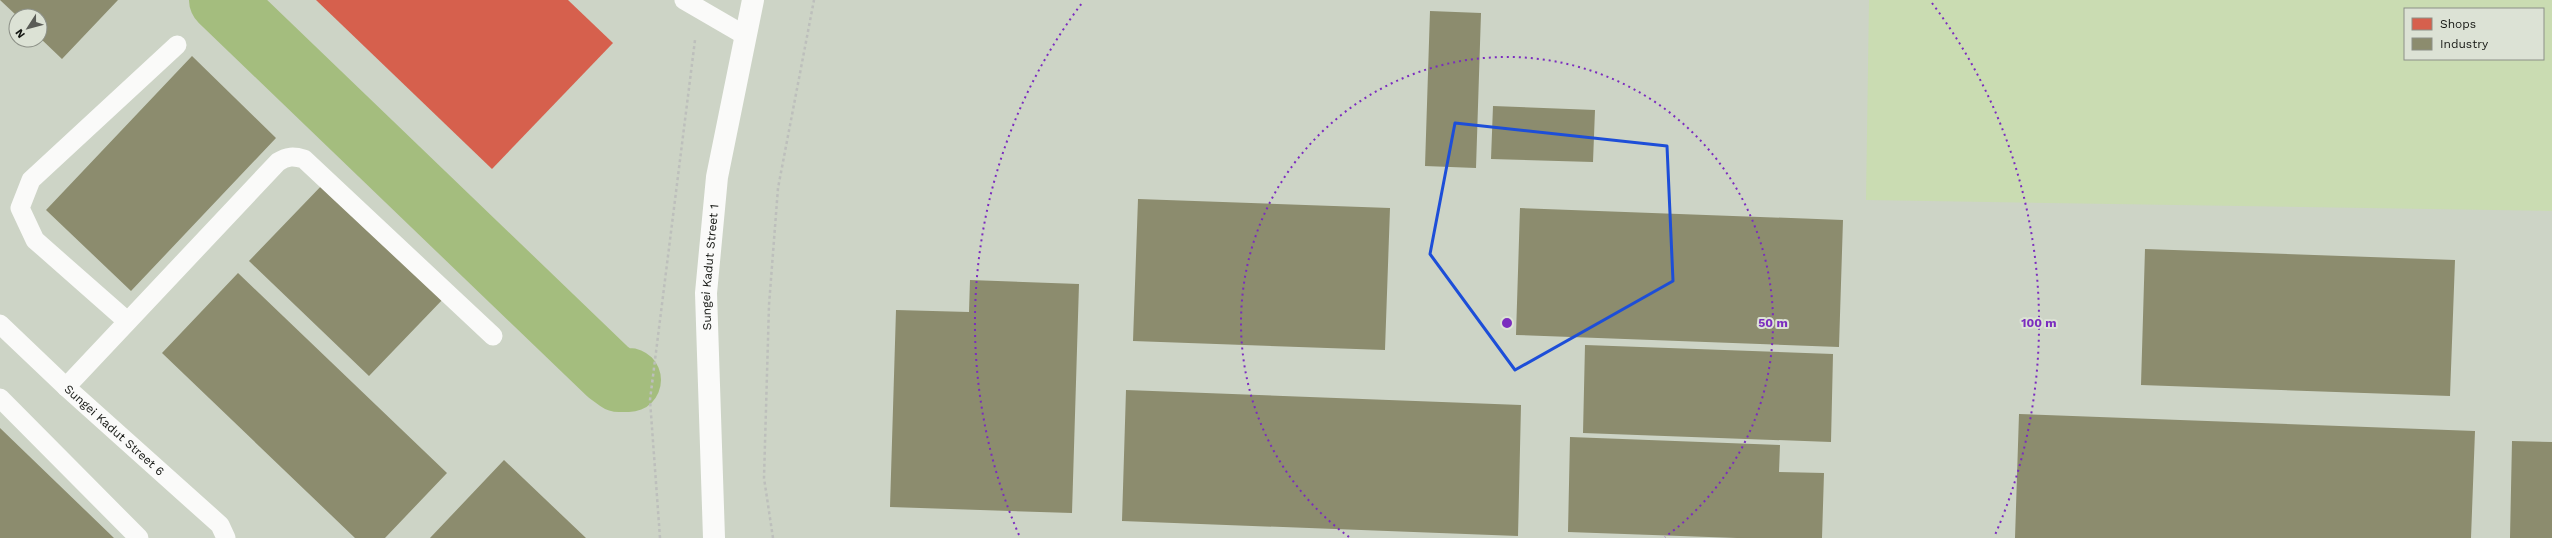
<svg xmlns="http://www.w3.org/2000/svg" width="2552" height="538" viewBox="0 0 2552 538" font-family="'Work Sans',sans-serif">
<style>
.built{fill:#cdd4c6;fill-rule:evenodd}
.green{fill:#cadcb2;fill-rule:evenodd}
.shops{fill:#d6604d}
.industry{fill:#8c8c6e}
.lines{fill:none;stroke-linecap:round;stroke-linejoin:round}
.river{stroke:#a4bd7e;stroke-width:64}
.path{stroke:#bdbfbc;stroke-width:2.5;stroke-dasharray:3 3;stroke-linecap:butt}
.lane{stroke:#fafaf9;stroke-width:19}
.secondary{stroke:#fafaf9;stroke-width:22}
.marked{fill:none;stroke:#1d4ed8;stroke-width:3;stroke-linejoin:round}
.ring{fill:none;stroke:#7b2cbf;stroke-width:2;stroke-dasharray:2 4}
.labels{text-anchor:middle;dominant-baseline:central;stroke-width:4;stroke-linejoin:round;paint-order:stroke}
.street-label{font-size:12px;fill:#141612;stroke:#dce2d5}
.centre{fill:#7b2cbf;stroke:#dce2d5;stroke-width:2}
.ring-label{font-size:12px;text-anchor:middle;font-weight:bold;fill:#7b2cbf;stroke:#dce2d5;stroke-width:4;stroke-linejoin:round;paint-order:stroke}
</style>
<rect width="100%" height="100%" fill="#dcdfd8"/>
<path class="built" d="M0 0H2552V538H0ZM2405 9H2543V59H2405ZM16 16H40V40H16Z"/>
<path class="green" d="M1869 0H2552V211L1866 200ZM2405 9H2543V59H2405Z"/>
<path class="shops" d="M316 0H568L613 43 492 169Z"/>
<path class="industry" d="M0 0H118L62 59 40 38V16H17Z
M1430 11 1481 13 1476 168 1425 166Z
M192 56 276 138 131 291 46 210Z
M1493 106 1595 110 1593 162 1491 159Z
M325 182 445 297 369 376 249 261Z
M1138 199 1390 208 1385 350 1133 341Z
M1520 208 1843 220 1839 347 1516 335Z
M2145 249 2455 260 2450 396 2141 385Z
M238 273 447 473 385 538H355L162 353Z
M970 280 1079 284 1072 513 890 507 896 310 969 312Z
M1585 345 1833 354 1831 442 1583 433Z
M1126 390 1521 405 1518 536 1122 521Z
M2019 414 2475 431 2471 538H2015Z
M0 428 114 538H0Z
M1570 437 1780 445 1779 472 1824 473 1822 538H1737L1568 532Z
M2512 441 2552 442V538H2510Z
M504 460 586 538H430Z"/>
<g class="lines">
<path class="river" d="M221 0 608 372 619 380H629"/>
<path class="path" d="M660 538 650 400 695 40
M773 538 764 478 769 305 778 188 814 0"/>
<g class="lane">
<path d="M684 0 746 36"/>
<path d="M127 321 35 240 20 208 31 180 177 45"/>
<path id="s1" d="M0 324 66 387 220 525 226 538"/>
<path d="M66 387 278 162C287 156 294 156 304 159L493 336"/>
<path d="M0 398 139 538"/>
</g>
<path class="secondary" id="s2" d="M714 538 706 293 717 177 753 0"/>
</g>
<path class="marked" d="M1455 123 1667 146 1673 281 1515 370 1430 254Z"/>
<g class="ring">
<path d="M1349 537A266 266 0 1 1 1665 537"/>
<path d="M1019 535A532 532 0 0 1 1082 3M1932 3A532 532 0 0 1 1995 535"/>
</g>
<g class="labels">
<g class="street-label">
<text stroke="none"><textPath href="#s2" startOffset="271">Sungei Kadut Street 1</textPath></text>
<text stroke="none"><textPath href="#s1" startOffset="156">Sungei Kadut Street 6</textPath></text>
</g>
</g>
<circle cx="1507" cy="323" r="6" class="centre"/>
<g class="ring-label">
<text x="1773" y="327">50 m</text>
<text x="2039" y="327">100 m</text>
</g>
<rect x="2404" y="8" width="140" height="52" fill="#dce2d5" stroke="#8c9087"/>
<rect x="2412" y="18" width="20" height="12" fill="#d6604d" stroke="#8c9087"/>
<text x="2440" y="28" font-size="12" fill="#141612">Shops</text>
<rect x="2412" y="38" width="20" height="12" fill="#8c8c6e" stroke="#8c9087"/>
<text x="2440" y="48" font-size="12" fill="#141612">Industry</text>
<g transform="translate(28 28) rotate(234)"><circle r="19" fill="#dce2d5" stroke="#8c9087"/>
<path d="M0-3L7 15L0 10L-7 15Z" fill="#5a5c57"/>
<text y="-6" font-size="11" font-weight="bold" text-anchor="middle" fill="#141612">N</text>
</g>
</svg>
